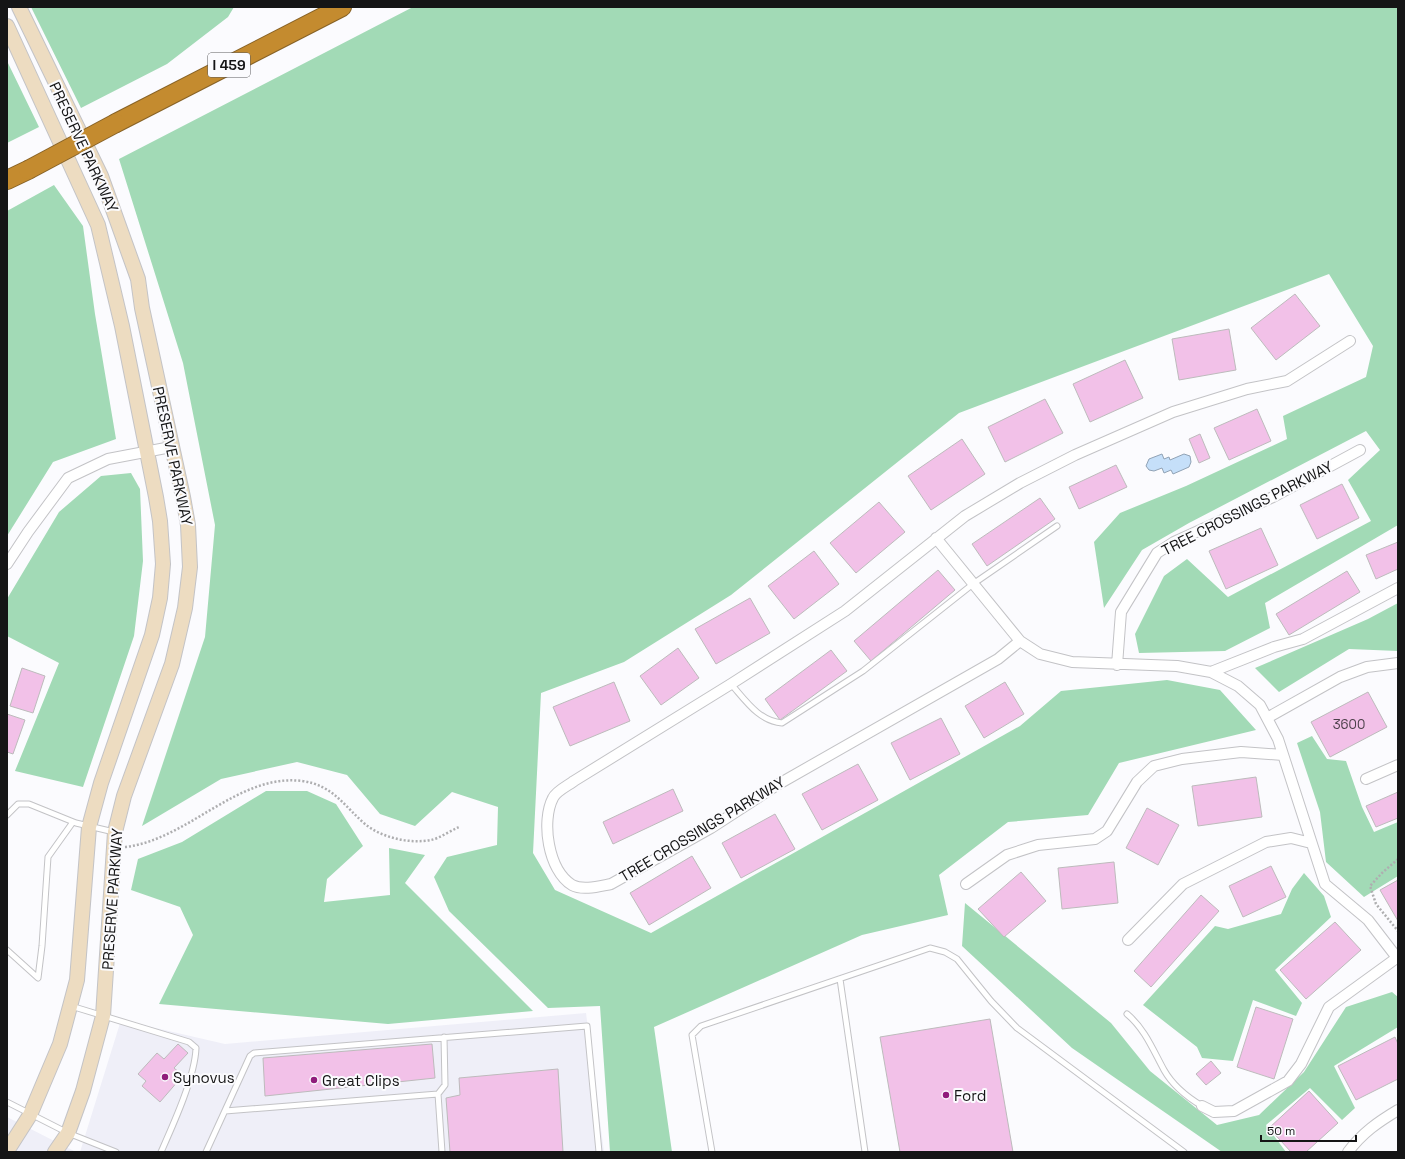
<svg xmlns="http://www.w3.org/2000/svg" width="1405" height="1159" viewBox="0 0 1405 1159" font-family="'Space Grotesk',sans-serif">
<style>
.built{fill:#efeff8}
.forest{fill:#a2dab6}
.water{fill:#c5dff9;stroke:#90a2b5}
.building{fill:#f2c1e8;stroke:#bdbbbc}
.lines{fill:none;stroke-linecap:round;stroke-linejoin:round}
.lane-casing{stroke:#c3c3c6;stroke-width:7}
.street-casing{stroke:#c3c3c6;stroke-width:12}
.secondary-casing{stroke:#c3c3c6;stroke-width:16}
.highway-casing{stroke:#876226;stroke-width:20}
.path{stroke:#aeaeb0;stroke-width:2.5;stroke-dasharray:2 2;stroke-linecap:butt}
.lane{stroke:#fff;stroke-width:5}
.street{stroke:#fff;stroke-width:10}
.secondary{stroke:#eddcc1;stroke-width:14}
.highway{stroke:#c48b2f;stroke-width:18}
.highway-bridge-casing{stroke:#876226;stroke-width:20;stroke-linecap:butt}
.highway-bridge{stroke:#c48b2f;stroke-width:18}
.poi-dot{fill:#901c7b;stroke:#fbfbfe;stroke-width:1.5}
.labels{text-anchor:middle;dominant-baseline:central;stroke-width:4;stroke-linejoin:round;paint-order:stroke}
.number-label{font-size:13px;fill:#4c404a}
.shield{fill:#fbfbfe;stroke:#5a5a5c;stroke-width:1}
.shield-label{font-size:14px;font-weight:bold;fill:#151516}
.street-label{font-size:15px;fill:#151516;stroke:#fbfbfe}
.poi-label{font-size:15px;fill:#151516;stroke:#fbfbfe;text-anchor:start}
</style>
<rect width="100%" height="100%" fill="#fbfbfe"/>
<path class="built" d="M586 1013 604 1152H80L121 1020 225 1044Z
M7 1117 76 1152H7Z"/>
<path class="forest" d="M31 7H234L228 17 167 64 81 108Z
M413 7H1398V525L1265 603 1270 628 1225 651 1139 653 1135 634 1164 576 1187 559 1228 597 1371 521 1348 480 1380 450 1366 431 1189 523 1142 550 1104 608 1094 542 1120 513 1186 486 1287 439 1283 416 1366 377 1373 346 1329 274 959 413 731 595 624 662 541 693 533 853 555 890 651 933 1020 726 1061 691 1167 680 1220 690 1256 730 1119 763 1088 815 1008 822 939 875 948 915 862 935 654 1027 672 1152H610L600 1006 548 1008 449 911 434 877 447 857 497 845 498 807 452 792 415 826 380 814 347 775 297 762 221 779 142 826 205 637 215 525 183 363 119 159Z
M7 61 39 127 7 143Z
M54 185 83 226 95 314 116 439 53 462 7 536V211Z
M131 473 140 489 143 561 134 636 83 787 15 771 59 663 7 636V599L59 512 101 476Z
M1398 603V651L1349 649 1279 692 1255 668 1368 619Z
M1312 736 1327 759 1346 761 1362 807 1374 832 1398 822V876L1364 897 1326 862 1320 812 1297 743Z
M266 791H307L336 804 363 846 327 879 324 902 390 895 389 848 425 855 405 883 533 1011 388 1024 159 1004 193 935 180 907 131 890 138 859 182 842Z
M1304 873 1324 896 1331 917 1275 970 1302 1003 1296 1016 1253 1000 1233 1061 1202 1058 1197 1047 1143 1005 1215 926 1228 929 1281 914 1292 889Z
M965 903 1111 1023 1150 1071 1217 1125 1259 1115 1304 1072 1346 1007 1392 992 1398 997V1027L1334 1066 1355 1108 1342 1120 1310 1088 1266 1125 1286 1152H1222L1072 1048 962 946Z"/>
<path class="water" d="M1162 454 1164 459 1169 457 1170 460 1184 454 1190 456 1191 462 1189 467 1173 474 1171 470 1164 473 1162 468 1154 471 1149 470 1146 466 1149 459Z"/>
<path class="building" d="M1295 294 1320 326 1276 360 1251 328Z
M1229 329 1236 370 1179 380 1172 339Z
M1125 360 1143 398 1090 422 1073 384Z
M1045 399 1063 433 1005 462 988 427Z
M1257 409 1271 441 1229 460 1214 428Z
M1200 434 1210 458 1199 463 1189 439Z
M962 439 985 474 931 510 908 476Z
M1116 465 1127 487 1079 509 1069 487Z
M1342 484 1359 518 1317 539 1300 505Z
M1040 498 1055 519 987 566 972 544Z
M879 502 905 532 856 573 830 543Z
M1261 528 1278 565 1226 589 1209 551Z
M1398 542V569L1376 579 1366 555Z
M814 551 839 584 794 619 768 586Z
M938 570 955 590 871 661 854 641Z
M1347 571 1360 592 1289 635 1276 614Z
M750 598 770 633 716 664 695 629Z
M678 648 699 678 661 705 640 676Z
M831 650 847 671 780 720 765 699Z
M22 668 45 676 33 713 10 706Z
M614 682 630 721 570 746 553 707Z
M1005 682 1024 714 984 738 965 706Z
M1368 692 1387 727 1330 757 1311 722Z
M7 714 25 720 13 754 7 752Z
M941 718 960 754 910 780 891 743Z
M858 764 878 800 822 830 802 794Z
M1256 777 1262 817 1198 826 1192 786Z
M673 789 683 811 613 844 603 822Z
M1398 792V818L1376 827 1366 806Z
M1147 808 1179 825 1158 865 1126 848Z
M775 814 795 849 741 878 722 843Z
M692 856 711 888 649 925 630 893Z
M1114 862 1118 903 1062 909 1058 868Z
M1271 866 1286 897 1243 917 1229 886Z
M1021 872 1046 901 1004 937 978 909Z
M1398 880V921L1380 890Z
M1201 895 1219 911 1151 987 1134 971Z
M1335 922 1361 950 1306 999 1280 970Z
M1256 1007 1293 1019 1274 1079 1237 1067Z
M990 1019 1013 1152H900L880 1037Z
M1395 1037 1398 1044V1079L1356 1100 1338 1066Z
M178 1044 188 1053 174 1068 180 1073 176 1077 179 1080 160 1102 142 1086 146 1081 138 1074 157 1053 164 1059Z
M432 1044 435 1078 265 1096 263 1058Z
M1211 1061 1221 1073 1206 1085 1196 1074Z
M558 1069 563 1152H450L446 1098 460 1095 459 1078Z
M1309 1091 1338 1123 1306 1152H1291L1269 1128Z"/>
<g class="lines">
<defs>
<path id="lane" d="M731 684C746 701 759 721 782 723L863 671 973 584 1057 526
M7 815 18 804H29L76 823 114 832
M7 950 38 978 42 946 48 857 73 822
M840 979 865 1152
M71 1006 189 1042 196 1048C195 1077 173 1125 161 1152
M1127 1014C1145 1029 1153 1050 1164 1070 1173 1086 1187 1097 1202 1106
M7 1102 68 1133 116 1152
M225 1111 438 1094
M206 1152 250 1056 254 1053 587 1026 599 1152
M442 1152 438 1094 445 1085 444 1037
M712 1152 692 1035 701 1026 930 948 945 952 957 959 991 1001 1017 1028 1184 1152"/>
<path id="street" d="M936 538 1020 641 1040 654 1072 662 1177 666 1211 672 1238 686 1260 705 1278 739 1325 884 1368 920 1398 959
M7 564 28 532 68 478 108 459 171 447
M1020 641 998 659 777 785 711 828 611 884C600 886 583 891 572 885 548 870 541 821 553 798 556 791 569 785 574 781L731 684 845 611 965 516 1020 483 1075 455 1173 412 1247 389 1287 381 1350 341
M1117 665 1121 612 1157 553 1174 542 1273 497 1360 450
M1211 672 1274 647 1303 639 1398 588
M1267 718 1340 677 1367 667 1398 663
M1366 779 1398 765
M966 884 1007 855 1038 845 1095 839 1107 831 1137 782 1154 766 1182 759 1241 752 1283 755
M1128 940 1183 884 1266 842 1291 838 1311 843
M1202 1106 1214 1112 1234 1111 1288 1081 1301 1064 1329 1007 1398 957
M1348 1152C1362 1133 1378 1122 1398 1110"/>
<path id="secondary" d="M19 7 101 176 138 279 142 308 183 497 188 525 190 567 185 608 172 664 124 796 115 832 103 1016 83 1091 68 1133 55 1152
M7 26 98 225 122 326 156 497 160 521 163 564 160 598 152 635 101 783 89 827 77 980 60 1044 30 1115 7 1151"/>
<path id="highway" d="M116 123 342 7
M7 180 28 170"/>
</defs>
<use href="#lane" class="lane-casing"/>
<use href="#street" class="street-casing"/>
<use href="#secondary" class="secondary-casing"/>
<use href="#highway" class="highway-casing"/>
<path class="path" d="M125 847C188 840 238 773 302 781 333 785 344 806 365 824 382 838 410 844 431 840 440 838 450 831 459 827
M1398 859 1382 873 1370 886 1376 904 1398 931"/>
<use href="#lane" class="lane"/>
<use href="#street" class="street"/>
<use href="#secondary" class="secondary"/>
<use href="#highway" class="highway"/>
<defs>
<path id="highway-bridge" d="M28 170 116 123"/>
</defs>
<use href="#highway-bridge" class="highway-bridge-casing"/>
<use href="#highway-bridge" class="highway-bridge"/>
</g>
<g class="poi-dot">
<circle cx="165" cy="1077" r="4"/>
<circle cx="314" cy="1080" r="4"/>
<circle cx="946" cy="1095" r="4"/>
</g>
<g class="labels">
<g class="number-label">
<text x="1349" y="724">3600</text>
</g>
<rect class="shield" x="208" y="53" width="42" height="24" rx="3"/>
<g class="shield-label">
<text x="229" y="65">I 459</text>
</g>
<g class="street-label">
<text transform="translate(84 147) rotate(65)">PRESERVE PARKWAY</text>
<text transform="translate(173 456) rotate(78)">PRESERVE PARKWAY</text>
<text transform="translate(1247 508) rotate(-27)">TREE CROSSINGS PARKWAY</text>
<text transform="translate(702 829) rotate(-31)">TREE CROSSINGS PARKWAY</text>
<text transform="translate(112 899) rotate(-86)">PRESERVE PARKWAY</text>
</g>
<g class="poi-label">
<text x="173" y="1077">Synovus</text>
<text x="322" y="1080">Great Clips</text>
<text x="954" y="1095">Ford</text>
</g>
</g>
<rect width="1405" height="1159" fill="none" stroke="#151516" stroke-width="16"/>
<path d="M1261 1135v6h95v-6" fill="none" stroke="#151516" stroke-width="2"/>
<text x="1267" y="1135" font-size="12" fill="#151516" stroke="#fbfbfe" stroke-width="3" paint-order="stroke">50 m</text>
</svg>
